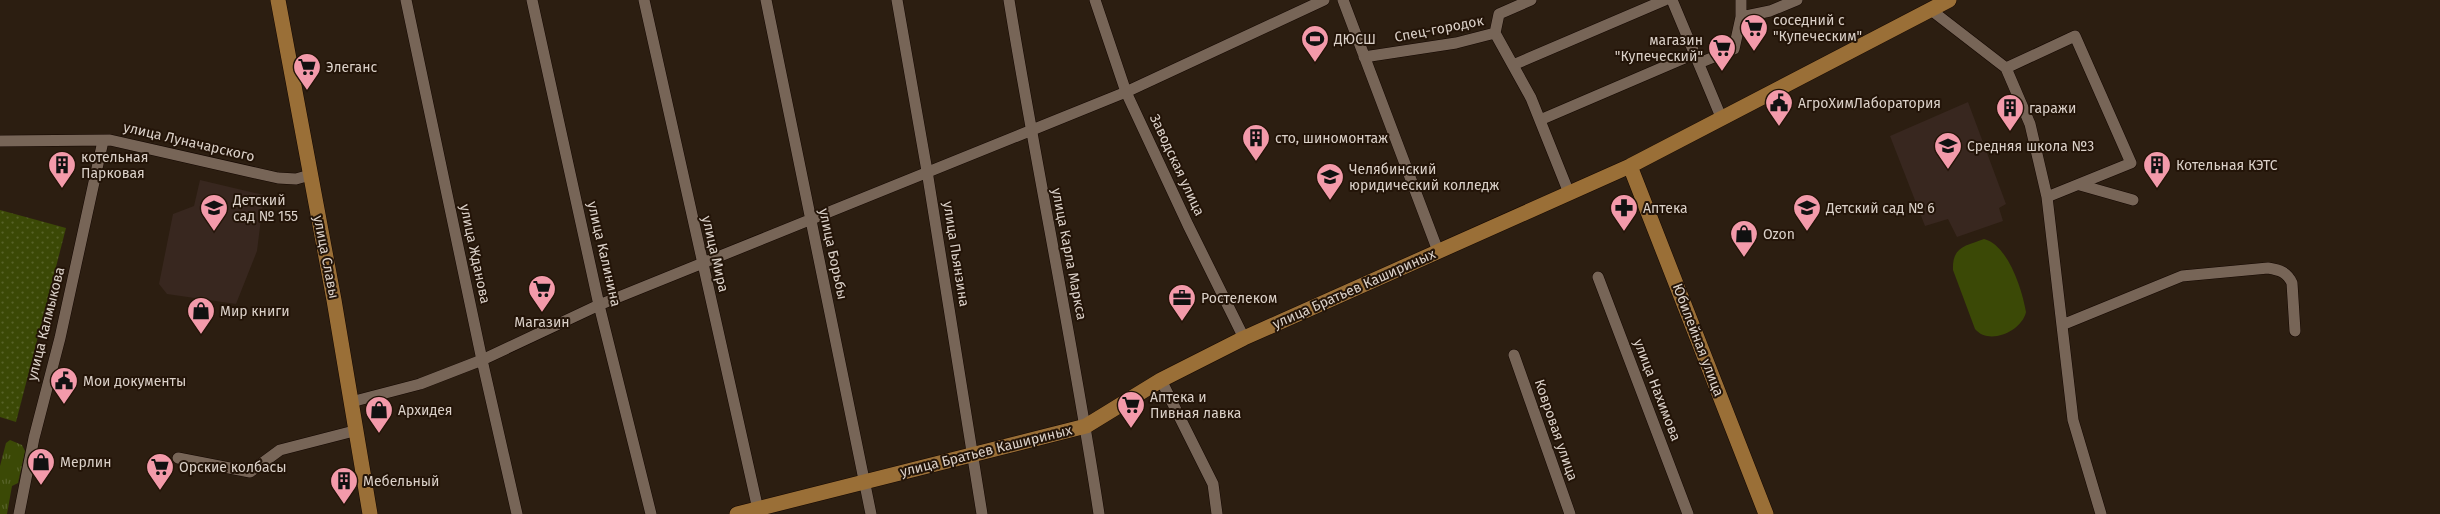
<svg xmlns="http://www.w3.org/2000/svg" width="2440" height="514" viewBox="0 0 2440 514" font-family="'Fira Sans',sans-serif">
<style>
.education{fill:#38271f}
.grass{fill:url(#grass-tufts)}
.park{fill:url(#park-dots)}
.pitch{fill:#3b4906}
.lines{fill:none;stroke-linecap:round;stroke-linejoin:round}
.minor-casing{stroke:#140701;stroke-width:12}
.major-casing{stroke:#140701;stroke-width:16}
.minor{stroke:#776557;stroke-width:11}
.major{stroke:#9a6f37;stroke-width:15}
.labels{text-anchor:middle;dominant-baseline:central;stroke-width:4;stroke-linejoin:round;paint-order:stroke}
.poi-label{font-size:14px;fill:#dbd1c9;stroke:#231408;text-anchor:start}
.street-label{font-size:14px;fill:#dbd1c9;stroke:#231408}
</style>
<defs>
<pattern id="grass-tufts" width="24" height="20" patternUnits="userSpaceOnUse" patternTransform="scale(1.25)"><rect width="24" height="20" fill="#3b4906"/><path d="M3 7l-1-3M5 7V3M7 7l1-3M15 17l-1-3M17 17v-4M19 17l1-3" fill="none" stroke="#576229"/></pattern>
<pattern id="park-dots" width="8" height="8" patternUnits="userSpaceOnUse" patternTransform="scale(1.25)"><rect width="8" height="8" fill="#3b4906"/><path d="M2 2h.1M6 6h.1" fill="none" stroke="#576229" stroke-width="1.8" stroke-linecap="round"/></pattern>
</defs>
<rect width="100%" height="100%" fill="#2c1e11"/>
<path class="education" d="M1968 102 2006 204 1999 208 2003 221 1957 237 1948 219 1925 226 1890 136Z
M200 180 264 195 257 251 236 304 167 294 159 284 173 214 194 206Z"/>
<path class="grass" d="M10 440 22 445 25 451 18 483 12 486 7 514H0V466L6 443Z"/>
<path class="park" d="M0 210 66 228 16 422 0 417Z"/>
<path class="pitch" d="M1984 239C2008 245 2022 289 2026 312 2022 331 1989 346 1975 329L1953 270C1952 246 1966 246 1984 239Z"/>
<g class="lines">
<defs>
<path id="minor" d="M406 0 482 360 517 514
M532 0 599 305 651 514
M644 0 759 514
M766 0 871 514
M897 0 927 171 982 514
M1009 0C1037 172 1073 342 1099 514
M1095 0 1126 92 1188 225 1244 338
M1343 0 1438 251
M1672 0 1721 117
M1931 10 2006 68 2030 124 2047 197 2073 420 2101 514
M1741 17 1770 11 1797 0
M1495 33 1531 98 1569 193
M1364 57 1456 43 1495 33 1499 14 1531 0
M1699 63 1734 49 1741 17V0
M1513 65 1665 0
M2006 68 2075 36 2131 163 2047 197
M1540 120 1694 54
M0 141 110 140 278 178 296 179 310 175
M2080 185 2133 200
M1598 277 1688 514
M2062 325 2182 276 2268 268C2280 270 2287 272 2292 283L2295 331
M1514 355 1570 514
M1161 380 1213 484 1217 514
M351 402 420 384 482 360 599 305 1126 92 1324 0
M178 458 250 472 280 450 354 431
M19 514 34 438 60 338 103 141"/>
<path id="major" d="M278 0 334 300 370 514
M1630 166 1766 514
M737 514 1086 426 1161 380 1244 338 1630 166 1949 0"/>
</defs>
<use href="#minor" class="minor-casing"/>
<use href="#major" class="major-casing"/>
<use href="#minor" class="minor"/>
<use href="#major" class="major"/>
</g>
<defs>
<symbol id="supermarket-pin" viewBox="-11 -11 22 30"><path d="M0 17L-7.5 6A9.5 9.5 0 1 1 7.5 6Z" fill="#f39aaa" stroke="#231408"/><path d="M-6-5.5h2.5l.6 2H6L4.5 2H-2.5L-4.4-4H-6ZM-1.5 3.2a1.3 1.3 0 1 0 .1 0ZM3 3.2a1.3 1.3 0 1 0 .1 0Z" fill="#111"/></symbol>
<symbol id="stadium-pin" viewBox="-11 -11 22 30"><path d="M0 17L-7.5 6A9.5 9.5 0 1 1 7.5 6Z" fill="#f39aaa" stroke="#231408"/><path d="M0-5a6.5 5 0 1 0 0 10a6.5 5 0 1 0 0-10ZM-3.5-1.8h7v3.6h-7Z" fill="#111"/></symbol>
<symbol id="civic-pin" viewBox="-11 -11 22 30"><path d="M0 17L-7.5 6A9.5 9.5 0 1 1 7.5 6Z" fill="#f39aaa" stroke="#231408"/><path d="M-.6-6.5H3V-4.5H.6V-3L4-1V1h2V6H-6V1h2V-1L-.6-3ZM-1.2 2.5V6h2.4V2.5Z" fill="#111"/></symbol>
<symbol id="building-pin" viewBox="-11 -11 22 30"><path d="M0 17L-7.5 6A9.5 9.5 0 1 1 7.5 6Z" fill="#f39aaa" stroke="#231408"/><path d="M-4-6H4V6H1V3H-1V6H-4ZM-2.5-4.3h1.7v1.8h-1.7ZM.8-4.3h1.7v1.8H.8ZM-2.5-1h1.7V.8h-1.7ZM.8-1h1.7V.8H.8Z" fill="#111"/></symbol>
<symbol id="school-pin" viewBox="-11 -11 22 30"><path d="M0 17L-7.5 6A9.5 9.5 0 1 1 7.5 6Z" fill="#f39aaa" stroke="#231408"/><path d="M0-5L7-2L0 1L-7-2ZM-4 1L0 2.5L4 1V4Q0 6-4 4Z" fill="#111"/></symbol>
<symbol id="university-pin" viewBox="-11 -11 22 30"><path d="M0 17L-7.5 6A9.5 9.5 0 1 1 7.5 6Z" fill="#f39aaa" stroke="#231408"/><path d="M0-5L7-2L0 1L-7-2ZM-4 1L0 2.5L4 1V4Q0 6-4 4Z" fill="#111"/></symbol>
<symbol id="pharmacy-pin" viewBox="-11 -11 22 30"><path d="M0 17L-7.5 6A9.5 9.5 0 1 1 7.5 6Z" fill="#f39aaa" stroke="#231408"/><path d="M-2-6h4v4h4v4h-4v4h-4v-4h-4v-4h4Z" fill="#111"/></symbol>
<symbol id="shop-pin" viewBox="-11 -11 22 30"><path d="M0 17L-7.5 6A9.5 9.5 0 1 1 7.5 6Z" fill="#f39aaa" stroke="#231408"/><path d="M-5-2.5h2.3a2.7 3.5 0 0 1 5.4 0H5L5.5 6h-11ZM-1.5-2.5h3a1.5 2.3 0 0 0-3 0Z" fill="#111"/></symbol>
<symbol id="office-pin" viewBox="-11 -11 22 30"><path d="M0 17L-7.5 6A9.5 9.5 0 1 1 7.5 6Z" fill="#f39aaa" stroke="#231408"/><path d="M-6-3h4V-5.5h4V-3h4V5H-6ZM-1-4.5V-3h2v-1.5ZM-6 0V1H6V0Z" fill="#111"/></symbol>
</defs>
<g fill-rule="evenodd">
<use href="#supermarket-pin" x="1738" y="12" width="32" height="43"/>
<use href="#stadium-pin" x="1299" y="23" width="32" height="43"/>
<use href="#supermarket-pin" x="1706" y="32" width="32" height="43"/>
<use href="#supermarket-pin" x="291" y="51" width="32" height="43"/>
<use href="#civic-pin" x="1763" y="87" width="32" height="43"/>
<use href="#building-pin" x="1994" y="92" width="32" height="43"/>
<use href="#building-pin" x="1240" y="122" width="32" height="43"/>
<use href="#school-pin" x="1932" y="130" width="32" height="43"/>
<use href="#building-pin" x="46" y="149" width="32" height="43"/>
<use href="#building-pin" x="2141" y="149" width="32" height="43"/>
<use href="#university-pin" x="1314" y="161" width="32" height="43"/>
<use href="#school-pin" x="198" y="192" width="32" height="43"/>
<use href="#pharmacy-pin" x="1608" y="192" width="32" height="43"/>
<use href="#school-pin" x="1791" y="192" width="32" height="43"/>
<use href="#shop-pin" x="1728" y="218" width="32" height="43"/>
<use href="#supermarket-pin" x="526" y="273" width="32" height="43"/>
<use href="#office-pin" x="1166" y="282" width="32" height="43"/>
<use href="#shop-pin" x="185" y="295" width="32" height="43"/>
<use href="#civic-pin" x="48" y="365" width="32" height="43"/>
<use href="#supermarket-pin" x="1115" y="389" width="32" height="43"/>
<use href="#shop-pin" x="363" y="394" width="32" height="43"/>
<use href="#shop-pin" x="25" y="446" width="32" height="43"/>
<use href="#supermarket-pin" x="144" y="451" width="32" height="43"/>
<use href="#building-pin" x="328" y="465" width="32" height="43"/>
</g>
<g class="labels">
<g class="poi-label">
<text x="1773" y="20">соседний с<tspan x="1773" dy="16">"Купеческим"</tspan></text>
<text x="1334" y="39">ДЮСШ</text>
<text x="1703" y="40" text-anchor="end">магазин<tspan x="1703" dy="16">"Купеческий"</tspan></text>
<text x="326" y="67">Элеганс</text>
<text x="1798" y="103">АгроХимЛаборатория</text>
<text x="2029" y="108">гаражи</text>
<text x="1275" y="138">сто, шиномонтаж</text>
<text x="1967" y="146">Средняя школа №3</text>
<text x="81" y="157">котельная<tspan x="81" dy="16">Парковая</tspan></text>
<text x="2176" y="165">Котельная КЭТС</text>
<text x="1349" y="169">Челябинский<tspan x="1349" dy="16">юридический колледж</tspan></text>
<text x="233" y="200">Детский<tspan x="233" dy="16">сад № 155</tspan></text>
<text x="1643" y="208">Аптека</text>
<text x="1826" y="208">Детский сад № 6</text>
<text x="1763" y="234">Ozon</text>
<text x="1201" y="298">Ростелеком</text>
<text x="220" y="311">Мир книги</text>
<text x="542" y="322" text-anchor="middle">Магазин</text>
<text x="83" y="381">Мои документы</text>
<text x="1150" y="397">Аптека и<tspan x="1150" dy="16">Пивная лавка</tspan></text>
<text x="398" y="410">Архидея</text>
<text x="60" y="462">Мерлин</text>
<text x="179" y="467">Орские колбасы</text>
<text x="363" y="481">Мебельный</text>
</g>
<g class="street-label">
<text transform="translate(1439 29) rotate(-11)">Спец-городок</text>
<text transform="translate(189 142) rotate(13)">улица Луначарского</text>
<text transform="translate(1177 165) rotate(65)">Заводская улица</text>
<text transform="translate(475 254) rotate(78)">улица Жданова</text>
<text transform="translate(604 254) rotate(77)">улица Калинина</text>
<text transform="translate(715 254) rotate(77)">улица Мира</text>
<text transform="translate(833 254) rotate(78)">улица Борьбы</text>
<text transform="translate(956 254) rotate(81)">улица Пьянзина</text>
<text transform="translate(1069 254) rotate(79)">улица Карла Маркса</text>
<text transform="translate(326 257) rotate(79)">улица Славы</text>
<text transform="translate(1354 289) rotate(-24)">улица Братьев Кашириных</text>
<text transform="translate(46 324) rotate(-76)">улица Калмыкова</text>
<text transform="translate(1698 340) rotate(69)">Юбилейная улица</text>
<text transform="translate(1657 390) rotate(69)">улица Нахимова</text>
<text transform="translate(1556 430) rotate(71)">Ковровая улица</text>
<text transform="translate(986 451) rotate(-14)">улица Братьев Кашириных</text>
</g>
</g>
</svg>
